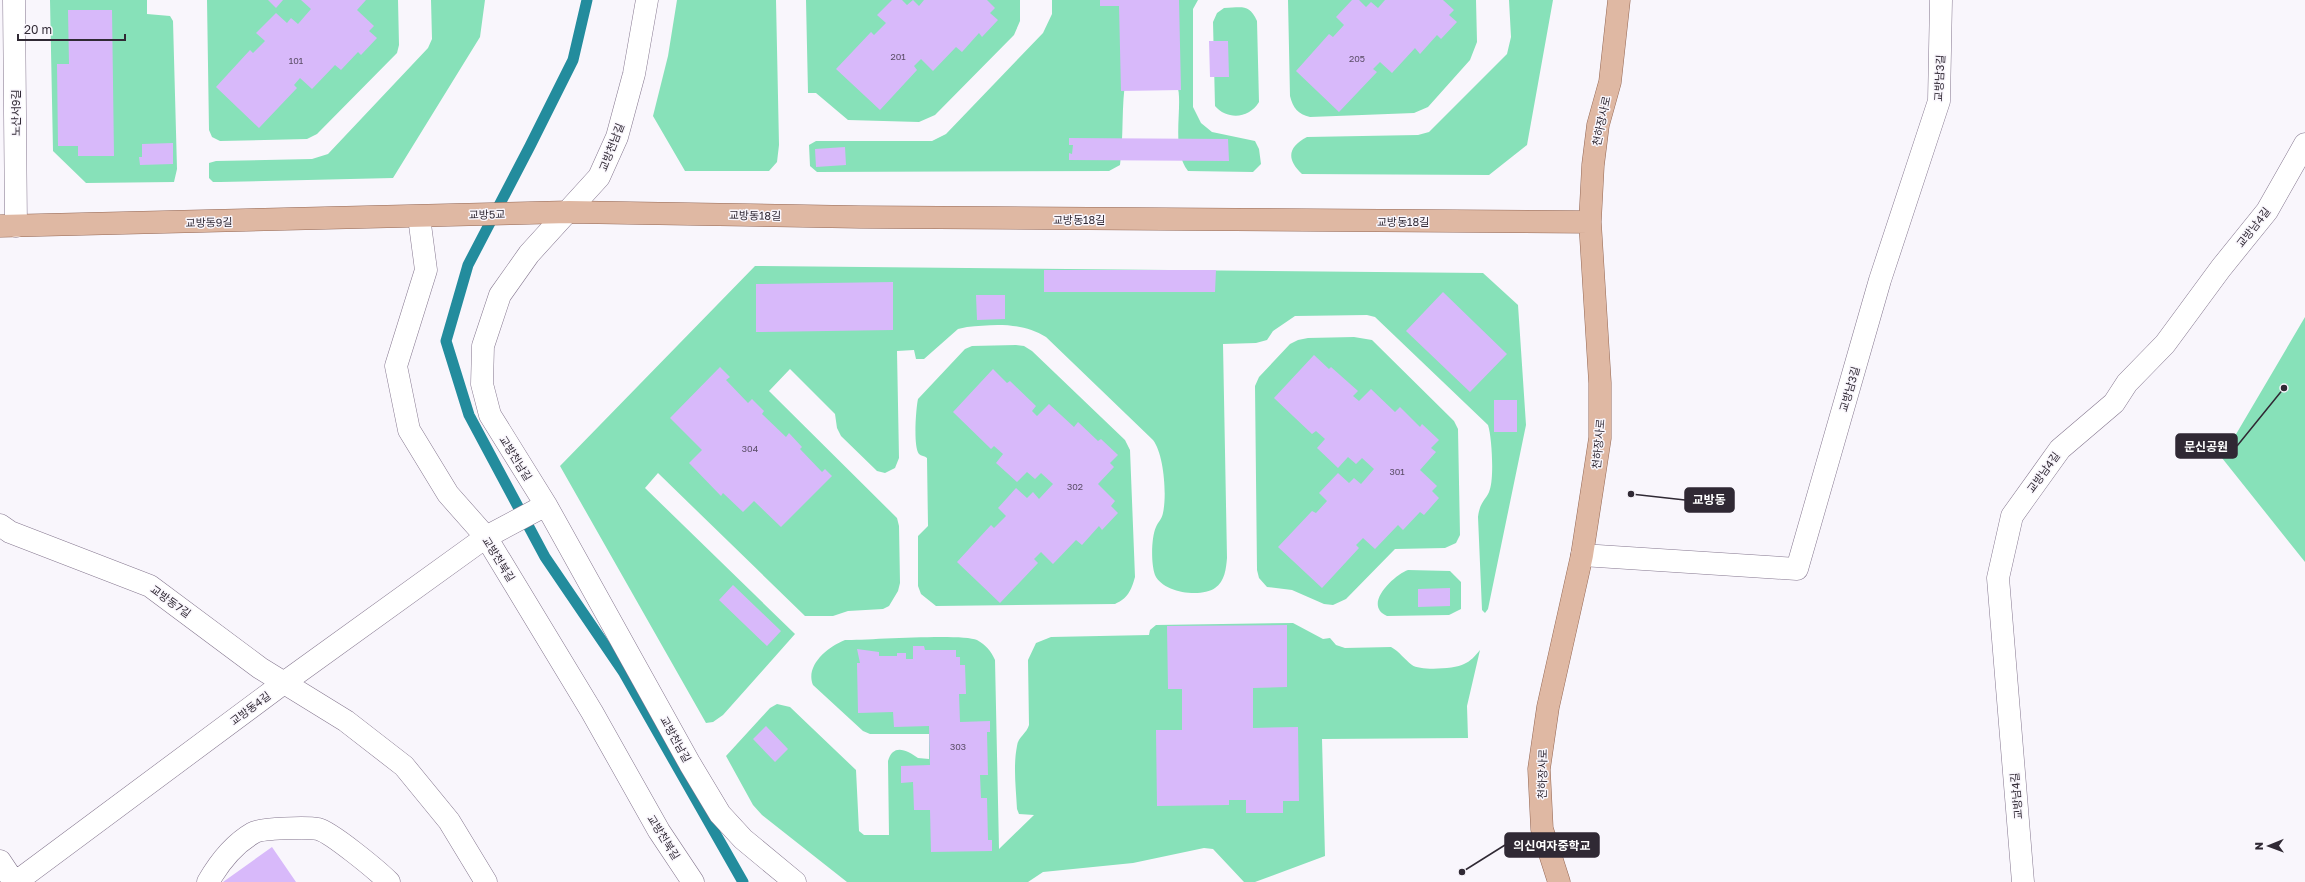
<svg xmlns="http://www.w3.org/2000/svg" width="2305" height="882" viewBox="0 0 2305 882" font-family="'Golos Text','Noto Sans KR',sans-serif">
<style>
.green{fill:#87e1b9}
.lines{fill:none;stroke-linecap:round;stroke-linejoin:round}
.stream{stroke:#238c9d;stroke-width:11}
.building{fill:#d8b9fa}
.minor-casing{stroke:#85778f;stroke-width:23}
.major-casing{stroke:#946754;stroke-width:23}
.minor{stroke:#fff;stroke-width:22}
.major{stroke:#dfb8a3;stroke-width:22}
.labels{text-anchor:middle;dominant-baseline:central;stroke-width:3;stroke-linejoin:round;paint-order:stroke}
.number-label{font-size:9px;fill:#5a4d66}
.street-label{font-size:11px;fill:#302934;stroke:#f9f6fc}
.leader{fill:none;stroke:#302934;stroke-width:1.5}
.callout-dot{fill:#302934;stroke:#f9f6fc;stroke-width:1.5}
.callout{fill:#302934;stroke:#302934;stroke-width:1.5}
.callout-label{font-size:12px;text-anchor:middle;font-weight:bold;fill:#fff}
</style>
<rect width="100%" height="100%" fill="#f9f6fc"/>
<path class="green" d="M50 0H147V14L170 16 173 21 177 169 174 182 86 183 53 151Z
M207 0H398L399 45 397 53 317 134 307 139 220 141 212 137 209 130Z
M431 0H485L480 37 393 178 220 182H213L209 178V163L216 161 312 159 328 154 428 48 432 39Z
M677 0H776L779 145 777 162 769 171H685L653 116 668 56Z
M806 0H1020V21L1014 35 935 115 919 122 848 120 816 93H808Z
M1052 0H1198L1193 9V107L1201 123 1212 132 1255 141 1259 149 1261 164 1253 172 1188 171C1173 152 1180 119 1179 97 1179 91 1177 84 1175 78L1126 77C1121 106 1124 136 1120 165L1109 171 817 172 810 166 809 145 816 141H932L946 134 1043 33 1052 14Z
M1288 0H1476L1477 42 1470 60 1428 107 1414 113 1310 117C1298 114 1293 108 1290 96Z
M1509 0H1553L1527 145 1489 175 1302 174C1286 159 1288 147 1307 137L1418 135 1429 132 1507 54 1511 37Z
M1224 8C1241 8 1249 3 1257 21L1259 102C1249 119 1227 120 1215 106L1213 22 1217 13Z
M755 266 1483 273 1518 305 1526 425 1488 609 1485 613 1482 610 1478 517C1480 500 1487 500 1490 489 1494 477 1492 437 1488 425L1375 317 1367 315 1295 316 1273 331 1267 340 1256 343 1223 344 1227 558C1226 569 1225 581 1215 588 1201 598 1163 593 1155 575 1151 564 1151 538 1156 527 1158 522 1162 519 1163 513 1167 495 1164 454 1153 440L1046 337C1022 322 994 324 967 327L958 329 924 359H916L914 350 897 351 899 458 895 468 885 473 877 471 841 436 837 428 835 414 790 369 769 391 897 518 899 526 900 583 898 591 889 606 883 609 848 611 833 616H805L658 473 645 488 795 634 723 715 713 722 706 723 560 466Z
M2305 317V562L2222 458Z
M1354 337 1372 340 1454 421 1458 429 1460 535 1456 543 1445 548 1395 549 1346 599 1333 605 1324 604 1292 590 1267 587 1259 578 1257 570 1255 386 1259 377 1290 344 1298 340 1308 338Z
M1016 345 1024 346 1032 351 1125 440 1130 450 1135 577C1131 591 1128 598 1115 604L936 606 921 594 918 586V536L928 526 927 458C925 456 921 456 919 454 913 447 916 408 918 399L965 349 972 346Z
M1408 570 1450 571 1461 582V609L1449 615 1387 616C1362 605 1394 575 1408 570Z
M1293 623 1323 639 1330 638 1336 645 1345 648 1391 647C1400 652 1404 659 1412 665 1420 671 1455 669 1464 664 1471 661 1475 656 1480 650L1467 706 1468 738 1322 739 1325 856 1255 882H1244L1213 849 1204 848 1133 863 1043 872 1028 882H847L762 815 753 805 726 756 770 708 777 704 790 707 856 770 859 831 864 835H889L888 761C893 743 907 750 918 758L929 759V734H870L863 731 813 685C805 666 827 647 845 640 867 640 962 633 977 640 986 645 991 651 995 660L999 849 1034 815 1019 814 1017 809C1016 789 1013 766 1017 746 1018 737 1027 733 1029 725L1028 660 1036 643 1051 637 1149 635 1150 630 1156 625Z"/>
<g class="lines">
<path class="stream" d="M587 0 573 60 530 146 468 265 446 341 469 415 545 557 624 673 743 882"/>
</g>
<path class="building" d="M268 0H283L276 8Z
M301 0H366L357 10 374 26 369 31 377 38 361 55 358 52 341 70 335 65 312 89 300 78 294 85 297 88 259 128 216 87 250 50 253 53 265 41 256 33 276 13 287 23 291 18 298 24 311 9Z
M892 0H902L907 5 913 0 919 6 924 0H987L995 8 990 13 998 20 982 37 979 33 962 52 956 47 933 71 921 59 914 66 917 70 880 110 836 69 871 32 874 35 886 23 877 15Z
M1100 0H1179L1181 90 1121 91 1119 6H1100Z
M1352 0H1359L1366 7 1371 2 1378 8 1385 0H1443L1454 10 1449 15 1457 22 1441 39 1437 35 1420 54 1415 48 1392 73 1380 62 1373 69 1377 72 1339 112 1296 71 1329 34 1333 37 1344 25 1336 17Z
M68 10H112L114 156H78V146H58L57 64H69Z
M1209 41H1228L1229 77H1210Z
M1069 138 1228 139 1229 161 1069 160V153L1072 154 1073 145H1069Z
M173 143V164L140 165 139 157H142V144Z
M845 147 846 165 816 167 815 149Z
M1044 270H1216L1215 292H1044Z
M893 282V330L756 332V284Z
M1443 292 1507 354 1470 392 1406 331Z
M976 295H1005V319L977 320Z
M1314 355 1329 369 1331 367 1358 391 1353 396 1359 401 1371 389 1395 412 1400 407 1420 427 1422 424 1439 440 1431 448 1436 452 1420 470 1437 486 1432 491 1439 498 1424 515 1420 512 1403 530 1398 525 1375 549 1363 538 1356 545 1359 548 1322 588 1278 547 1312 511 1316 513 1327 501 1319 493 1338 473 1349 483 1354 478 1361 484 1374 469 1362 458 1356 464 1348 457 1338 468 1317 448 1325 439 1316 431 1312 434 1274 398Z
M720 367 730 377 726 380 748 403 752 399 764 411 762 414 786 437 789 433 802 447 800 449 822 472 825 469 832 476 781 527 754 501 743 512 723 493 721 496 689 463 702 450 670 418Z
M993 369 1007 383 1010 381 1036 406 1032 411 1037 416 1049 404 1074 427 1078 422 1098 441 1101 439 1118 455 1110 463 1114 467 1098 484 1115 501 1111 506 1118 513 1102 530 1099 526 1082 545 1076 540 1053 564 1041 552 1034 559 1038 563 1000 603 957 562 991 525 994 528 1006 516 998 508 1016 488 1027 498 1033 492 1039 499 1053 484 1041 473 1035 479 1027 472 1017 482 996 463 1003 454 994 446 991 449 953 412Z
M1494 400H1517V432H1494Z
M733 585 781 631 767 646 719 600Z
M1450 588V606L1418 607V589Z
M1287 625V687L1253 688V728L1298 727 1299 801H1283V813H1246V800H1229V805L1157 806 1156 730H1182V689H1168L1167 626Z
M913 646H924L925 650H956V657H960V665H965L966 694H959L960 722 990 721V732H987L988 775H980L981 798H987L988 840H992V851L931 852 930 810H914L913 782 901 783V766L930 765 929 726 894 727 893 712 858 713 857 663H860L857 649 879 652V656H897V653H906V659H913Z
M766 726 788 749 775 762 753 739Z
M272 847 296 882H223Z"/>
<g class="lines">
<defs>
<path id="minor" d="M14 0 16 226
M647 0 634 74 617 137 599 177 529 254 500 295 483 346 482 384 490 415 546 505 690 764 720 814 743 839 795 882
M419 217 426 270 396 366 409 430 448 494 486 537 592 712 659 831 693 882
M0 525 10 532 150 586 260 668 346 721 404 766 449 821 486 882
M1582 555 1797 569 1880 280 1939 101 1941 0
M0 861 14 882
M16 882 285 682 486 537 546 505
M208 882C219 863 234 844 253 833 261 828 308 827 318 829 331 832 378 871 389 882
M2023 882 1998 578 2012 516 2060 449 2114 403 2127 383 2165 344 2221 268 2267 211 2305 144"/>
<path id="major" d="M0 226 569 212 860 217 1590 222
M1559 882 1542 829 1539 769 1548 707 1582 555 1600 438V383L1590 222 1593 165 1598 125 1610 82 1619 0"/>
</defs>
<use href="#minor" class="minor-casing"/>
<use href="#major" class="major-casing"/>
<use href="#minor" class="minor"/>
<use href="#major" class="major"/>
</g>
<g class="labels">
<g class="number-label">
<text x="898" y="56">201</text>
<text x="1357" y="58">205</text>
<text x="296" y="60">101</text>
<text x="750" y="448">304</text>
<text x="1397" y="471">301</text>
<text x="1075" y="486">302</text>
<text x="958" y="746">303</text>
</g>
<g class="street-label">
<text transform="translate(1939 78) rotate(-87)">교방남3길</text>
<text transform="translate(15 113) rotate(-90)">노산서9길</text>
<text transform="translate(1601 121) rotate(-78)">천하장사로</text>
<text transform="translate(611 147) rotate(-69)">교방천남길</text>
<text transform="translate(487 214) rotate(-1)">교방5교</text>
<text transform="translate(755 215) rotate(1)">교방동18길</text>
<text x="1079" y="219">교방동18길</text>
<text x="1403" y="221">교방동18길</text>
<text transform="translate(209 222) rotate(-1)">교방동9길</text>
<text transform="translate(2253 227) rotate(-52)">교방남4길</text>
<text transform="translate(1849 389) rotate(-74)">교방남3길</text>
<text transform="translate(1598 444) rotate(-85)">천하장사로</text>
<text transform="translate(516 458) rotate(58)">교방천남길</text>
<text transform="translate(2043 472) rotate(-54)">교방남4길</text>
<text transform="translate(499 559) rotate(58)">교방천북길</text>
<text transform="translate(171 601) rotate(36)">교방동7길</text>
<text transform="translate(250 708) rotate(-37)">교방동4길</text>
<text transform="translate(676 739) rotate(61)">교방천남길</text>
<text transform="translate(1542 774) rotate(-89)">천하장사로</text>
<text transform="translate(2016 796) rotate(-95)">교방남4길</text>
<text transform="translate(664 837) rotate(58)">교방천북길</text>
</g>
</g>
<path class="leader" d="M2284 388L2237 446M1631 494L1685 500M1462 872L1505 845"/>
<g class="callout-dot">
<circle cx="2284" cy="388" r="4"/>
<circle cx="1631" cy="494" r="4"/>
<circle cx="1462" cy="872" r="4"/>
</g>
<g class="callout">
<rect x="2176" y="434" width="61" height="24" rx="4"/>
<rect x="1685" y="488" width="49" height="24" rx="4"/>
<rect x="1505" y="833" width="94" height="24" rx="4"/>
</g>
<g class="callout-label">
<text x="2206" y="451">문신공원</text>
<text x="1709" y="504">교방동</text>
<text x="1552" y="850">의신여자중학교</text>
</g>
<g transform="translate(2269 846) rotate(269)" stroke="#f9f6fc" stroke-width="3" paint-order="stroke">
<path d="M0-3L7 15L0 10L-7 15Z" fill="#302934"/>
<text y="-6" font-size="11" font-weight="bold" text-anchor="middle" fill="#302934">N</text>
</g>
<path d="M18 34v6h107v-6" fill="none" stroke="#302934" stroke-width="2"/>
<text x="24" y="34" font-size="12" fill="#302934" stroke="#f9f6fc" stroke-width="3" paint-order="stroke">20 m</text>
</svg>
